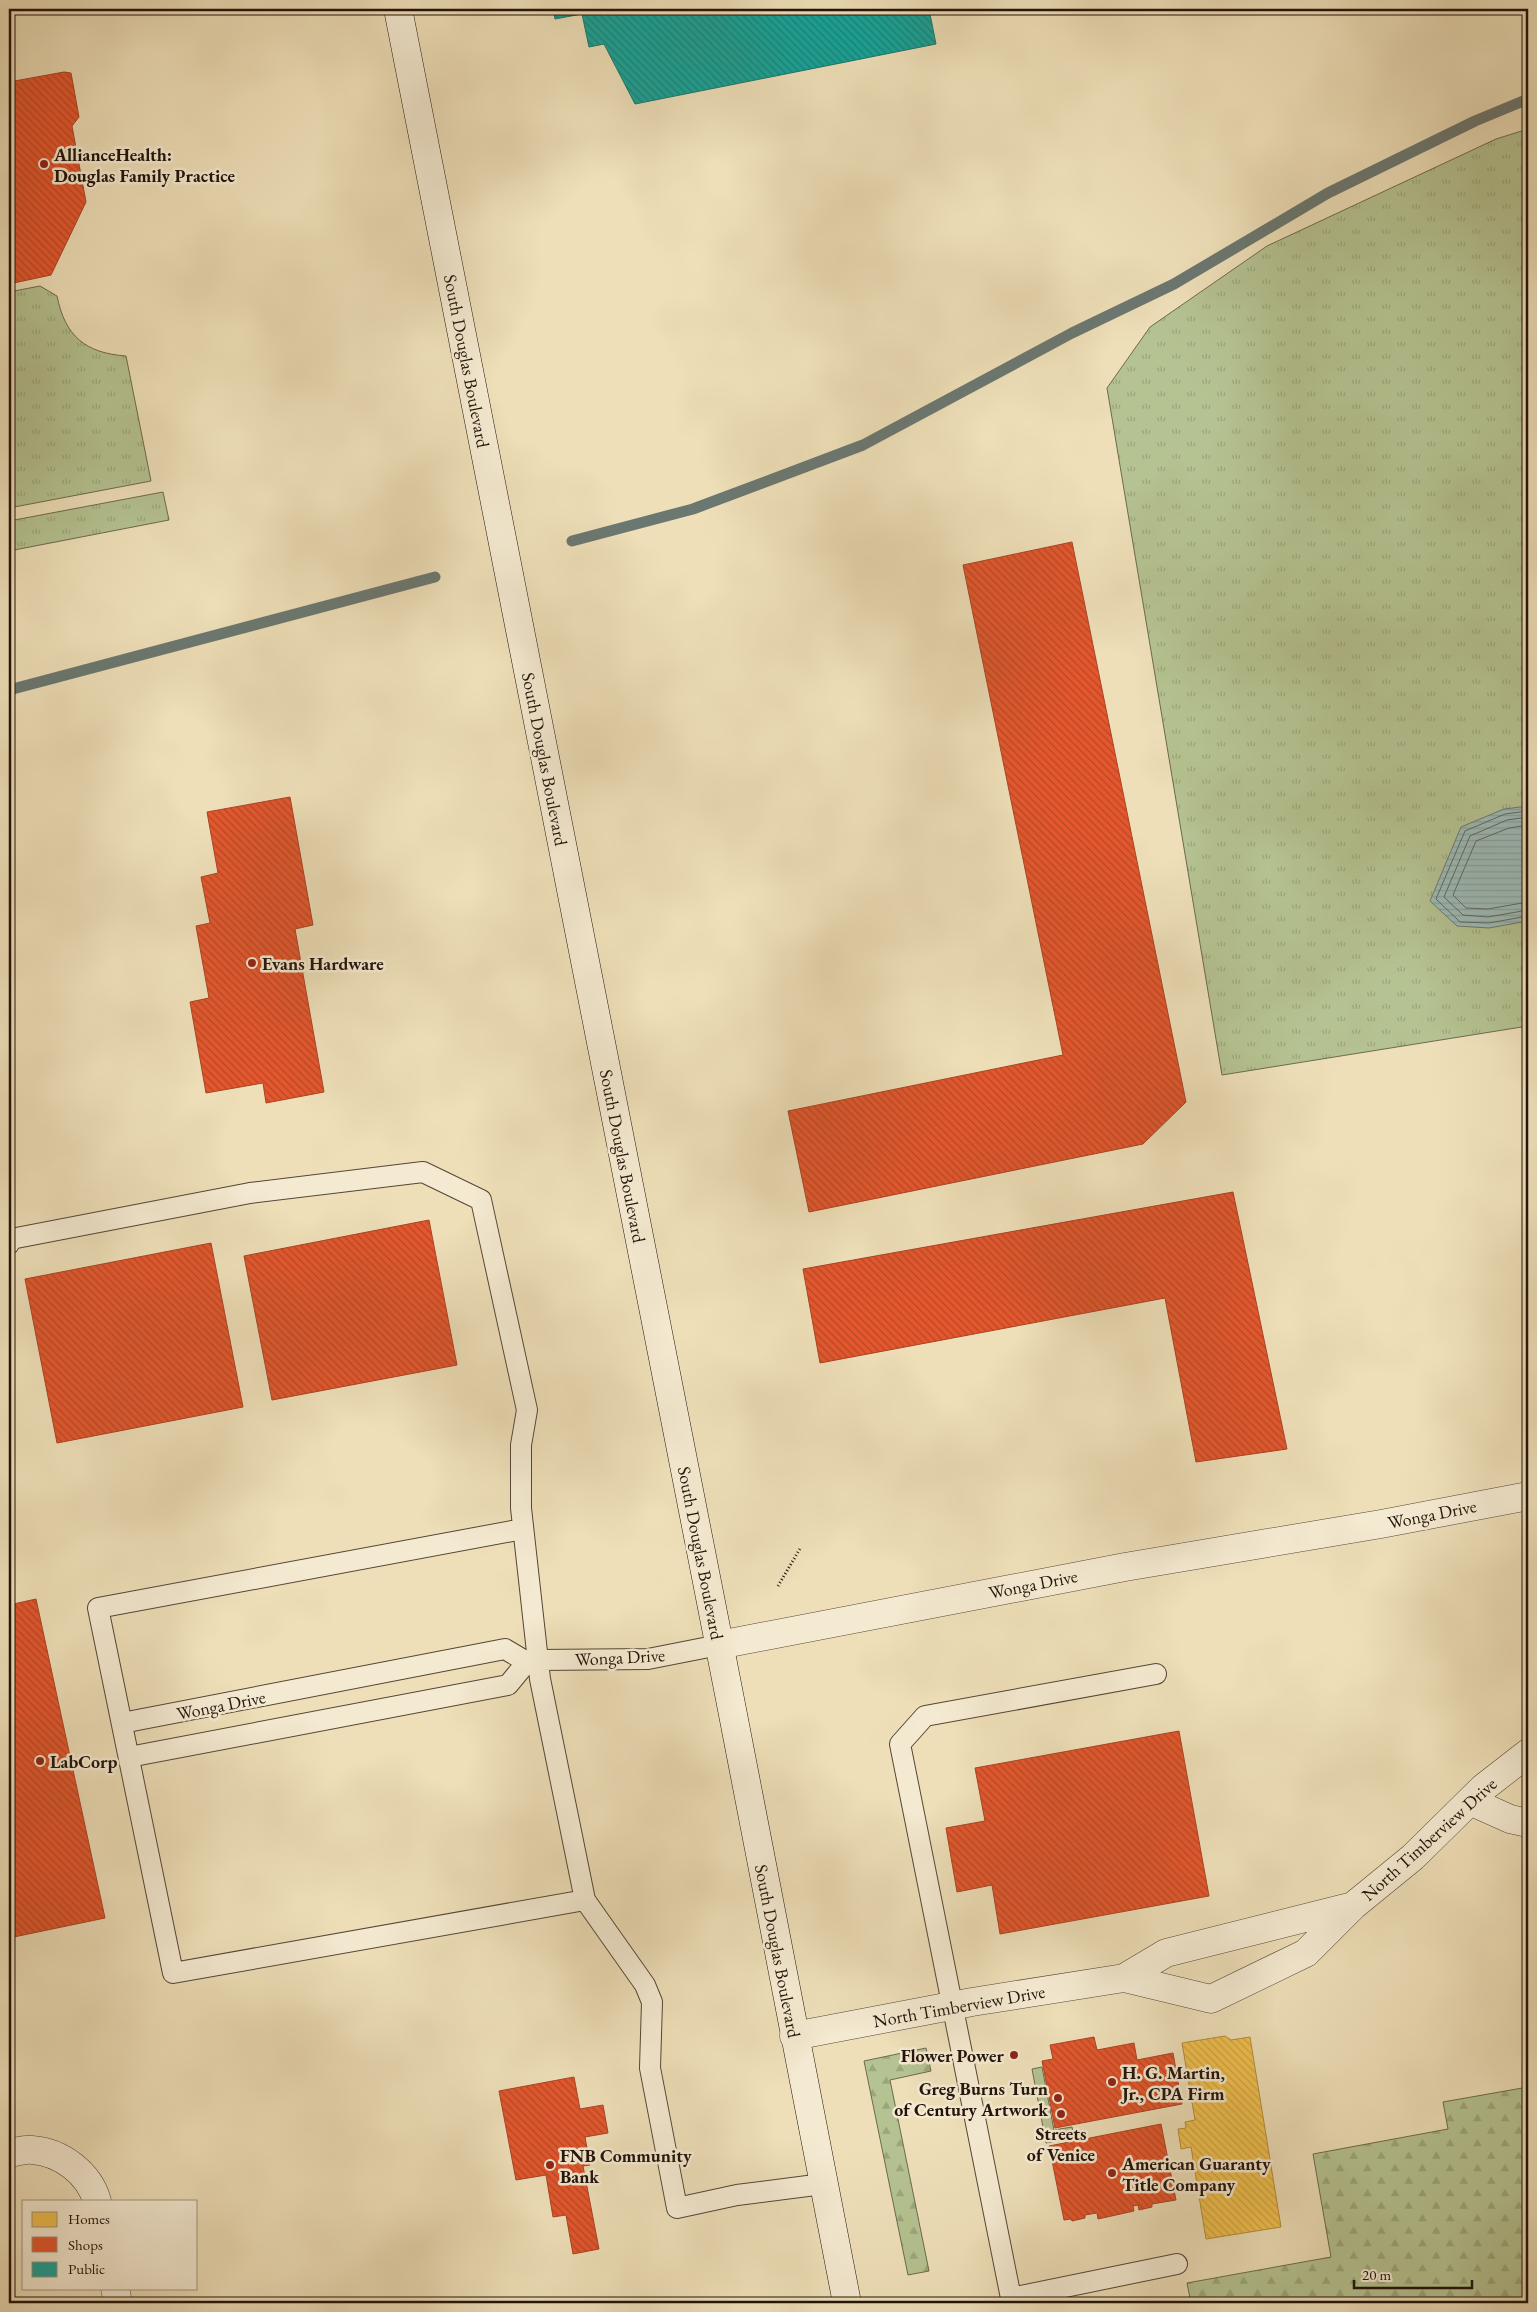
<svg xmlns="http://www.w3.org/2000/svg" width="1537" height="2312" viewBox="0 0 1537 2312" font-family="'EB Garamond',serif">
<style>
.grass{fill:url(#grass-tufts);stroke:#6c6a4e}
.forest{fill:url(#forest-firs);stroke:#6c6a4e}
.garden{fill:#b5c291;stroke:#6c6a4e}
.water{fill:url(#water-rules);stroke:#6b7872}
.homes{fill:url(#homes-back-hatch);stroke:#b48d3a}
.shops{fill:url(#shops-back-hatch);stroke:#aa4323}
.public{fill:url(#public-back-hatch);stroke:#1a786d}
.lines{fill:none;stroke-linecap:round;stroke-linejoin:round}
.shore{stroke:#5f6760;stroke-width:1}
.stream{stroke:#6b7872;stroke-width:11}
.lane-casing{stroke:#554636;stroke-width:22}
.street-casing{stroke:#554636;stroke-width:29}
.secondary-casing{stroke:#22130a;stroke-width:29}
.path{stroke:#22130a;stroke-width:3;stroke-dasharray:1 2.5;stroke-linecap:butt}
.lane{stroke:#f4ead1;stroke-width:20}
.street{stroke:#f4ead1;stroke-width:28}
.secondary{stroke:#f4ead1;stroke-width:28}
.poi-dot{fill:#8f2418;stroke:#f4ead1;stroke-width:2}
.labels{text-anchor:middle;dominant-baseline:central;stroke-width:5;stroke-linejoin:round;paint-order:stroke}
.poi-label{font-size:18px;font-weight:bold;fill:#22130a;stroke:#f4ead1;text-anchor:start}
.street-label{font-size:18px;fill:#22130a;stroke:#f4ead1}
</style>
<defs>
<pattern id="grass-tufts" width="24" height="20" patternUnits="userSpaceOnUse" patternTransform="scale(1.25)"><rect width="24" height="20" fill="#b5c291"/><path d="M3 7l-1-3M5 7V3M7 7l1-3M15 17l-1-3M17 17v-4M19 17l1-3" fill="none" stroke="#9ba67c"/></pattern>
<pattern id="forest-firs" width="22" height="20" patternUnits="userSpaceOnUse" patternTransform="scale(1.25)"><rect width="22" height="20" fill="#b5c291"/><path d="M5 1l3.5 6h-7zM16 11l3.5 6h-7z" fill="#9ba67c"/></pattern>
<pattern id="water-rules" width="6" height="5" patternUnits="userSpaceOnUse" patternTransform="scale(1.25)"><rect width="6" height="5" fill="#9cbbb7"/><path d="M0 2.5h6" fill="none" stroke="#86a09c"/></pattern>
<pattern id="homes-back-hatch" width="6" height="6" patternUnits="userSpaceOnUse" patternTransform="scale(1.25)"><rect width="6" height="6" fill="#f2c14e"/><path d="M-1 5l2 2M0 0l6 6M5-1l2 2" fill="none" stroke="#cfa543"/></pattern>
<pattern id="shops-back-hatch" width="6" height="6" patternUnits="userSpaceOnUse" patternTransform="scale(1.25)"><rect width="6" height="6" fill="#e4572e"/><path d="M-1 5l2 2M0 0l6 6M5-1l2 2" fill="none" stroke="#b84725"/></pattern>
<pattern id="public-back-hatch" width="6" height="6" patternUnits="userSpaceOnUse" patternTransform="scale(1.25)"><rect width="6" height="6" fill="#17a398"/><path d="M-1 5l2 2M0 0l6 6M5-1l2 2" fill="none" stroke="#14847a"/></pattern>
</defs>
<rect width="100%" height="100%" fill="#eedfb8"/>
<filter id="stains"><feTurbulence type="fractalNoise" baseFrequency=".004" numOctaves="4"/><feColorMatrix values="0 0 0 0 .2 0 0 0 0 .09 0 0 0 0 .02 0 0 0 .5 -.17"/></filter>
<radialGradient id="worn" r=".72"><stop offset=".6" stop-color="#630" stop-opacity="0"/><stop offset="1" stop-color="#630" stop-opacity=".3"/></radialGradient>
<path class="grass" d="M1528 129V1026L1222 1075 1107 388 1150 327 1267 246 1496 139Z
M40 286 57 296C65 336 85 353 126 356L151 481 9 508V292Z
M163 492 169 520 9 551V521Z"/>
<path class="forest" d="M926 2048 931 2071 890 2080 929 2271 908 2275 864 2061Z
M1528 2087V2303H1191L1187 2283 1331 2257 1313 2154 1448 2129 1443 2102Z"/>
<path class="garden" d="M1042 2067 1054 2130 1072 2127 1074 2138 1046 2143 1032 2069Z"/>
<path class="water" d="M1528 806V921L1489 928 1457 926 1430 901 1461 827 1504 809Z"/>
<path class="homes" d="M1225 2036 1231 2040 1250 2037 1281 2227 1206 2239 1191 2147 1181 2149 1178 2129 1186 2128 1185 2122 1195 2120 1182 2043Z"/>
<path class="shops" d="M64 72 71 73 79 117 72 126 86 202 51 275 9 284V82Z
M1072 542 1186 1102 1143 1144 809 1212 788 1111 1063 1055 963 565Z
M290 797 313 925 295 929 324 1092 266 1103 263 1083 206 1093 190 1002 209 998 196 926 210 923 201 877 218 873 207 812Z
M1233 1192 1287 1449 1196 1462 1165 1298 820 1363 803 1269Z
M429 1220 457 1365 272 1400 244 1256Z
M211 1243 243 1407 57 1443 25 1279Z
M36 1599 105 1918 9 1938V1605Z
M1179 1731 1209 1896 1000 1934 992 1885 957 1892 946 1828 985 1821 975 1768Z
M1094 2037 1097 2050 1134 2043 1137 2060 1173 2053 1182 2104 1055 2128 1042 2061 1053 2059 1050 2045Z
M574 2077 580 2109 603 2105 608 2133 585 2137 590 2165 583 2166 599 2249 573 2254 566 2215 553 2217 546 2175 516 2180 499 2091Z
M1161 2124 1176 2200 1152 2204V2207L1139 2210 1138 2205 1133 2206 1134 2211 1098 2219 1097 2213 1085 2215V2218L1072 2221 1071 2219 1064 2220 1049 2146Z"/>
<path class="public" d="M553 9H929L936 44 635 104 604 44 589 47 582 14 555 19Z"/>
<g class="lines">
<path class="shore" d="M1528 811 1505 814 1465 831 1436 899 1460 922 1489 923 1528 916
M1528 817 1507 820 1470 836 1444 897 1463 915 1488 917 1528 910
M1528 825 1509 828 1476 841 1453 895 1466 908 1488 909 1528 902"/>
<path class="stream" d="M572 541 693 509 863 445 1072 333 1174 284 1328 193 1475 121 1528 99
M9 690 435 577"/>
<defs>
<path id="lane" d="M9 1244 11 1239 250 1193 423 1172 481 1200 527 1410 521 1445V1508L540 1679 585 1900 173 1973 98 1608 523 1529
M527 1662 538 1660 648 1659 719 1645
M122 1723 505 1649 527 1662
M129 1757 508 1685 527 1662
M585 1900 645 1985 652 2002 650 2068 677 2208 737 2195 823 2184
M1011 2298 1177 2264
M1012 2303 900 1744 925 1716 1156 1674"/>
<path id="street" d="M719 1645 1125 1567 1381 1524 1528 1496
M1470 1801 1510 1819 1528 1823
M1124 1978 1166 1953 1353 1906
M794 2036 972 2002 1124 1978 1211 1999 1306 1953 1353 1906 1413 1857 1483 1788 1528 1753
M9 2153C16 2152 25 2149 32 2150 61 2152 89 2173 97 2201
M115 2288 118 2303"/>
<path id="secondary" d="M398 9 729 1694 847 2303"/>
</defs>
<use href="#lane" class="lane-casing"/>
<use href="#street" class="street-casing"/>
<use href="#secondary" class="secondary-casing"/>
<path class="path" d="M778 1586 801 1547"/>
<use href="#lane" class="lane"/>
<use href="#street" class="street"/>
<use href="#secondary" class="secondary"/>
</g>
<g class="poi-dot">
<circle cx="44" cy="164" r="5"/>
<circle cx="252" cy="963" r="5"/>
<circle cx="40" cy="1761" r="5"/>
<circle cx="1014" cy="2055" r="5"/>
<circle cx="1112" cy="2082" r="5"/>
<circle cx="1058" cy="2098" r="5"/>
<circle cx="1061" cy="2114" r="5"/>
<circle cx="550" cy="2165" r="5"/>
<circle cx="1112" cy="2173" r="5"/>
</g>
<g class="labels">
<g class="poi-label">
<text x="54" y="154">AllianceHealth:<tspan x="54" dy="21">Douglas Family Practice</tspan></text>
<text x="262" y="963">Evans Hardware</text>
<text x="50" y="1761">LabCorp</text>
<text x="1004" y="2055" text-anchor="end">Flower Power</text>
<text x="1122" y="2072">H. G. Martin,<tspan x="1122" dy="21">Jr., CPA Firm</tspan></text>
<text x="1048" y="2088" text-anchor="end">Greg Burns Turn<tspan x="1048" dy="21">of Century Artwork</tspan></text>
<text x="1061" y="2133" text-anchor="middle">Streets<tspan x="1061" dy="21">of Venice</tspan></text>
<text x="560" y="2155">FNB Community<tspan x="560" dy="21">Bank</tspan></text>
<text x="1122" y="2163">American Guaranty<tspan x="1122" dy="21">Title Company</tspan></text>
</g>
<g class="street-label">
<text transform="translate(467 361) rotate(79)">South Douglas Boulevard</text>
<text transform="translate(545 759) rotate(79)">South Douglas Boulevard</text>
<text transform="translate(623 1156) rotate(79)">South Douglas Boulevard</text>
<text transform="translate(1432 1514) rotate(-11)">Wonga Drive</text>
<text transform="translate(701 1553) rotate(79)">South Douglas Boulevard</text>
<text transform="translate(1033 1584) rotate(-11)">Wonga Drive</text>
<text transform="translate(620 1657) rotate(-3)">Wonga Drive</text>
<text transform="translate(221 1705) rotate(-11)">Wonga Drive</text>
<text transform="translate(1429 1839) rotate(-42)">North Timberview Drive</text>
<text transform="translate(778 1951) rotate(79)">South Douglas Boulevard</text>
<text transform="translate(959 2006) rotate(-10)">North Timberview Drive</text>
</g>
</g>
<rect width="1537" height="2312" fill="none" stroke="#eedfb8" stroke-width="30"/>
<rect x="10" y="10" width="1517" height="2292" fill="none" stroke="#22130a" stroke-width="2.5"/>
<rect x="15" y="15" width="1507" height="2282" fill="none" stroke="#22130a"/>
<rect x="22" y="2200" width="175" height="90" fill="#f4ead1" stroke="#a09481"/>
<rect x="32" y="2212" width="25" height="15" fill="#f2c14e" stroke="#a09481"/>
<text x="68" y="2224" font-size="15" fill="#22130a">Homes</text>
<rect x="32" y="2237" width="25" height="15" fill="#e4572e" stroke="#a09481"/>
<text x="68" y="2250" font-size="15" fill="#22130a">Shops</text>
<rect x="32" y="2262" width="25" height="15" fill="#17a398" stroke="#a09481"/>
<text x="68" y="2274" font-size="15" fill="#22130a">Public</text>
<path d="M1354 2280v8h118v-8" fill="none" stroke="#22130a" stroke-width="2.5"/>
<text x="1362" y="2280" font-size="15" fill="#22130a" stroke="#f4ead1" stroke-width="4" paint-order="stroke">20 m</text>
<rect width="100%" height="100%" filter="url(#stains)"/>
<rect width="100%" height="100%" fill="url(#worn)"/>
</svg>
